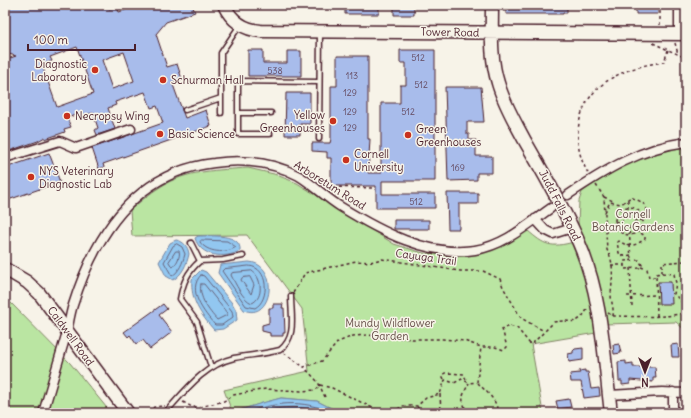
<svg xmlns="http://www.w3.org/2000/svg" width="691" height="418" viewBox="0 0 691 418" font-family="Delius,sans-serif">
<style>
.green{fill:#bae5a2;stroke:#828266}
.water{fill:#92c7f0;stroke:#7584a1}
.lines{fill:none;stroke-linecap:round;stroke-linejoin:round}
.shore{stroke:#67627a;stroke-width:1}
.building{fill:#a8bceb;stroke:#4a1f2b;fill-rule:evenodd}
.lane-casing{stroke:#4a1f2b;stroke-width:7}
.street-casing{stroke:#4a1f2b;stroke-width:11}
.secondary-casing{stroke:#4a1f2b;stroke-width:15}
.path{stroke:#4a1f2b;stroke-width:1.5;stroke-dasharray:3 3;stroke-linecap:butt}
.lane{stroke:#f7f3e8;stroke-width:4}
.street{stroke:#f7f3e8;stroke-width:8}
.secondary{stroke:#f7f3e8;stroke-width:12}
.poi-dot{fill:#c8321e;stroke:#f7f3e8;stroke-width:1.5}
.labels{text-anchor:middle;dominant-baseline:central;stroke-width:3;stroke-linejoin:round;paint-order:stroke}
.number-label{font-size:9px;fill:#62465b}
.street-label{font-size:11px;fill:#4a1f2b;stroke:#f7f3e8}
.poi-label{font-size:11px;fill:#4a1f2b;stroke:#f7f3e8;text-anchor:start}
.park-label{font-size:11px;fill:#665049;stroke:#f7f3e8}
</style>
<rect width="100%" height="100%" fill="#f7f3e8"/>
<filter id="ink" filterUnits="userSpaceOnUse"><feTurbulence type="fractalNoise" baseFrequency=".025" numOctaves="2"/><feDisplacementMap in="SourceGraphic" scale="8" xChannelSelector="R" yChannelSelector="G"/><feConvolveMatrix kernelMatrix="1 2 1 2 8 2 1 2 1" color-interpolation-filters="sRGB"/></filter>
<g filter="url(#ink)">
<path class="green" d="M686 147V331L676 322 605 324 587 249 578 225 579 201 582 192C613 171 647 149 686 147Z
M248 168 274 174 297 183 394 244 423 253 455 255 479 254 508 243 527 230C545 246 551 248 574 242L586 280 596 333 531 344 543 413H341L317 401 281 398 232 412 224 390 309 371 302 309 247 235 132 236 130 210C140 202 150 193 160 187 186 170 219 170 248 168Z
M10 302 70 363 111 413H5V307Z"/>
<path class="water" d="M198 236C210 236 242 233 240 251 225 259 200 257 195 238Z
M176 240C183 241 188 246 189 254 187 264 182 275 173 280L166 276 159 262 170 243Z
M249 262C280 264 273 322 244 310L218 273 220 265Z
M201 270 206 272 232 303 236 310 237 320 223 329 214 330C201 315 190 300 192 279Z
M281 398 317 401 341 413H231L262 403Z"/>
<g class="lines">
<path class="shore" d="M202 240 227 241 236 247C226 254 207 253 200 242Z
M177 244 182 247 185 254C183 262 179 272 172 276L164 262 173 246Z
M176 251H179C181 256 176 265 172 267L169 262Z
M249 266C269 267 270 300 255 308L246 306 222 271 224 269Z
M252 271C262 277 264 298 252 303 243 300 235 283 231 275L232 273Z
M201 275 204 276 232 311 233 317 222 325H215C204 313 186 290 201 275Z
M250 277 254 285 251 294 241 280 242 278Z
M201 284H204L227 313V315L217 320C209 311 198 297 201 284Z
M243 413C275 403 301 398 332 413
M259 413C277 407 303 404 320 413"/>
</g>
<path class="building" d="M5 5H107L109 9 117 7 119 12 140 5H192L195 12 166 22 156 34 167 67 177 64 182 79 172 82 185 118 206 110 211 126 103 164 104 167 99 169 92 148 163 123 157 106 151 108 145 92 115 102 116 105 108 108 115 129 97 135 95 130 98 128 93 113 79 117 78 114 67 118 71 127 64 129 65 132 45 139V137L38 141 9 151 5 139V60L16 56 5 53ZM77 47 93 94 57 107 42 65 52 61 50 57ZM124 52 134 81 112 89 102 60Z
M345 5H379V14H345Z
M394 5H414V15H394Z
M504 5H567V13H563V14H506V11H503Z
M636 5H658V14H636Z
M248 50H263V63H287V51H301V76H248Z
M400 50H435V181H382V194H435V208H376V186H331V158H327V152L312 151V143H330L331 139V86H337V56H368V139H370L368 173H381V103H400V85H406V63H400Z
M445 87H481L484 122H467V134H469V140H476V156H492V173H477V180L448 181Z
M286 93H310V124H300V135H285Z
M49 153 60 182 5 201V168Z
M447 193H478V204H459V229H448Z
M394 220H429V229H394Z
M658 282H671L672 304H659Z
M163 304 167 309 159 315 172 332 150 349 143 340 136 344 130 335 128 337 124 332Z
M273 304H283L282 308H284L285 333H283V336H270V333L262 331V325L269 323V308H273Z
M619 344 621 353 614 354 613 345Z
M678 344 679 357H672L671 345Z
M583 348V360L569 362 568 354 573 353V351L575 349Z
M626 361V364L633 363V367H655L656 378H653V382L630 380V384L622 385V381H619L618 362Z
M585 370V372H588L591 389 599 388 600 396 584 398 581 382H571L570 374 580 373 579 371Z
M569 399 571 407 558 409 556 401Z"/>
<g class="lines">
<defs>
<path id="lane" d="M185 110 221 98
M221 113V53L240 25
M238 113H271
M270 134H238V81L319 82
M319 139 320 32
M191 243 200 261
M211 367 197 322 180 299C183 283 187 272 200 261L223 260 243 256
M165 413C185 391 204 365 234 358 250 355 265 354 280 350 297 337 291 316 291 296"/>
<path id="street" d="M679 5V34
M5 158 60 141 76 148 131 129
M568 195C605 170 641 148 686 142
M535 219 545 230 553 234 572 228
M673 392V413
M609 395 662 392 686 393
M43 413C51 386 59 359 67 332 69 323 70 314 73 305 95 235 135 172 214 163 243 159 273 162 299 176 314 185 326 198 341 207 380 231 428 257 475 250 505 245 527 225 551 208"/>
<path id="secondary" d="M224 5C231 20 244 30 261 31L686 34
M492 5C492 31 490 58 498 83 504 104 515 122 525 141 544 174 564 208 579 243 602 296 604 357 611 413
M5 269 27 282 39 293 128 413"/>
</defs>
<use href="#lane" class="lane-casing"/>
<use href="#street" class="street-casing"/>
<use href="#secondary" class="secondary-casing"/>
<path class="path" d="M660 5V25
M653 43 686 58
M675 43 678 54
M588 173C581 161 577 147 578 132 581 85 623 67 664 62L668 50
M596 185 604 197 607 250C615 262 612 281 611 294 611 302 614 308 613 316
M327 187 373 188
M604 197 613 201
M628 200V216
M615 221a14 14 0 1 1 28 0a14 14 0 1 1-28 0Z
M605 212 610 202 621 204 631 197C639 201 654 206 642 215
M634 221 643 220
M615 222 623 221
M629 226 631 261
M631 255 624 256 619 253 617 242 620 241C629 249 636 245 645 239V236L638 231
M611 265H624V269L639 268 642 265 639 260 624 261V265
M641 267 647 269 649 277H656
M630 268 632 306
M662 273 674 274 676 283 674 294 683 303 686 315
M293 293 305 273 356 261 370 262 382 259 460 271H483L500 279 503 287 521 318 544 331
M627 296 656 295
M608 313 613 316C628 316 676 319 686 311
M657 316 656 274 662 273V263L686 261
M284 353 304 367
M444 379 442 375 445 373 464 374 466 380
M478 383C485 391 499 401 497 413
M320 385 332 388 383 413
M440 394 441 413
M325 397 318 382 304 367 322 361 338 342 353 336 367 335 413 339H443L464 341 481 347H495L504 350 507 347 502 329 509 326 517 328 530 344H532L554 322C572 318 576 329 588 308
M183 402 192 407H200L224 401 233 395 266 389 301 391 316 390 320 385
M417 406 421 413
M149 413 154 407 165 406
M393 413 402 406H417L426 398 440 394 445 380 454 383 462 379 469 383 477 382 481 347
M467 413C461 397 461 399 469 383"/>
<use href="#lane" class="lane"/>
<use href="#street" class="street"/>
<use href="#secondary" class="secondary"/>
</g>
</g>
<g class="poi-dot">
<circle cx="95" cy="70" r="4"/>
<circle cx="163" cy="80" r="4"/>
<circle cx="67" cy="116" r="4"/>
<circle cx="333" cy="121" r="4"/>
<circle cx="160" cy="134" r="4"/>
<circle cx="408" cy="135" r="4"/>
<circle cx="346" cy="160" r="4"/>
<circle cx="31" cy="177" r="4"/>
</g>
<g class="labels">
<g class="number-label">
<text x="418" y="57">512</text>
<text x="275" y="70">538</text>
<text x="352" y="75">113</text>
<text x="421" y="84">512</text>
<text x="350" y="92">129</text>
<text x="350" y="111">129</text>
<text x="408" y="111">512</text>
<text x="350" y="127">129</text>
<text x="458" y="167">169</text>
<text x="416" y="201">512</text>
</g>
<g class="street-label">
<text transform="translate(450 32) rotate(1)">Tower Road</text>
<text transform="translate(330 185) rotate(32)">Arboretum Road</text>
<text transform="translate(560 205) rotate(63)">Judd Falls Road</text>
<text transform="translate(426 257) rotate(8)">Cayuga Trail</text>
<text transform="translate(71 336) rotate(54)">Caldwell Road</text>
</g>
<g class="poi-label">
<text x="87" y="64" text-anchor="end">Diagnostic<tspan x="87" dy="13">Laboratory</tspan></text>
<text x="171" y="80">Schurman Hall</text>
<text x="325" y="115" text-anchor="end">Yellow<tspan x="325" dy="13">Greenhouses</tspan></text>
<text x="75" y="116">Necropsy Wing</text>
<text x="416" y="129">Green<tspan x="416" dy="13">Greenhouses</tspan></text>
<text x="168" y="134">Basic Science</text>
<text x="354" y="154">Cornell<tspan x="354" dy="13">University</tspan></text>
<text x="39" y="171">NYS Veterinary<tspan x="39" dy="13">Diagnostic Lab</tspan></text>
</g>
<g class="park-label">
<text x="633" y="214">Cornell<tspan x="633" dy="13">Botanic Gardens</tspan></text>
<text x="390" y="323">Mundy Wildflower<tspan x="390" dy="13">Garden</tspan></text>
</g>
</g>
<rect width="691" height="418" fill="none" stroke="#f7f3e8" stroke-width="20"/>
<rect x="10" y="10" width="671" height="398" fill="none" stroke="#4a1f2b" stroke-width="1.5" filter="url(#ink)"/>
<g transform="translate(645 372) rotate(180)" stroke="#f7f3e8" stroke-width="3" paint-order="stroke">
<path d="M0-3L7 15L0 10L-7 15Z" fill="#4a1f2b"/>
<text y="-6" font-size="11" font-weight="bold" text-anchor="middle" fill="#4a1f2b">N</text>
</g>
<path d="M28 44v6h107v-6" fill="none" stroke="#4a1f2b" stroke-width="2"/>
<text x="34" y="44" font-size="12" fill="#4a1f2b" stroke="#f7f3e8" stroke-width="3" paint-order="stroke">100 m</text>
</svg>
